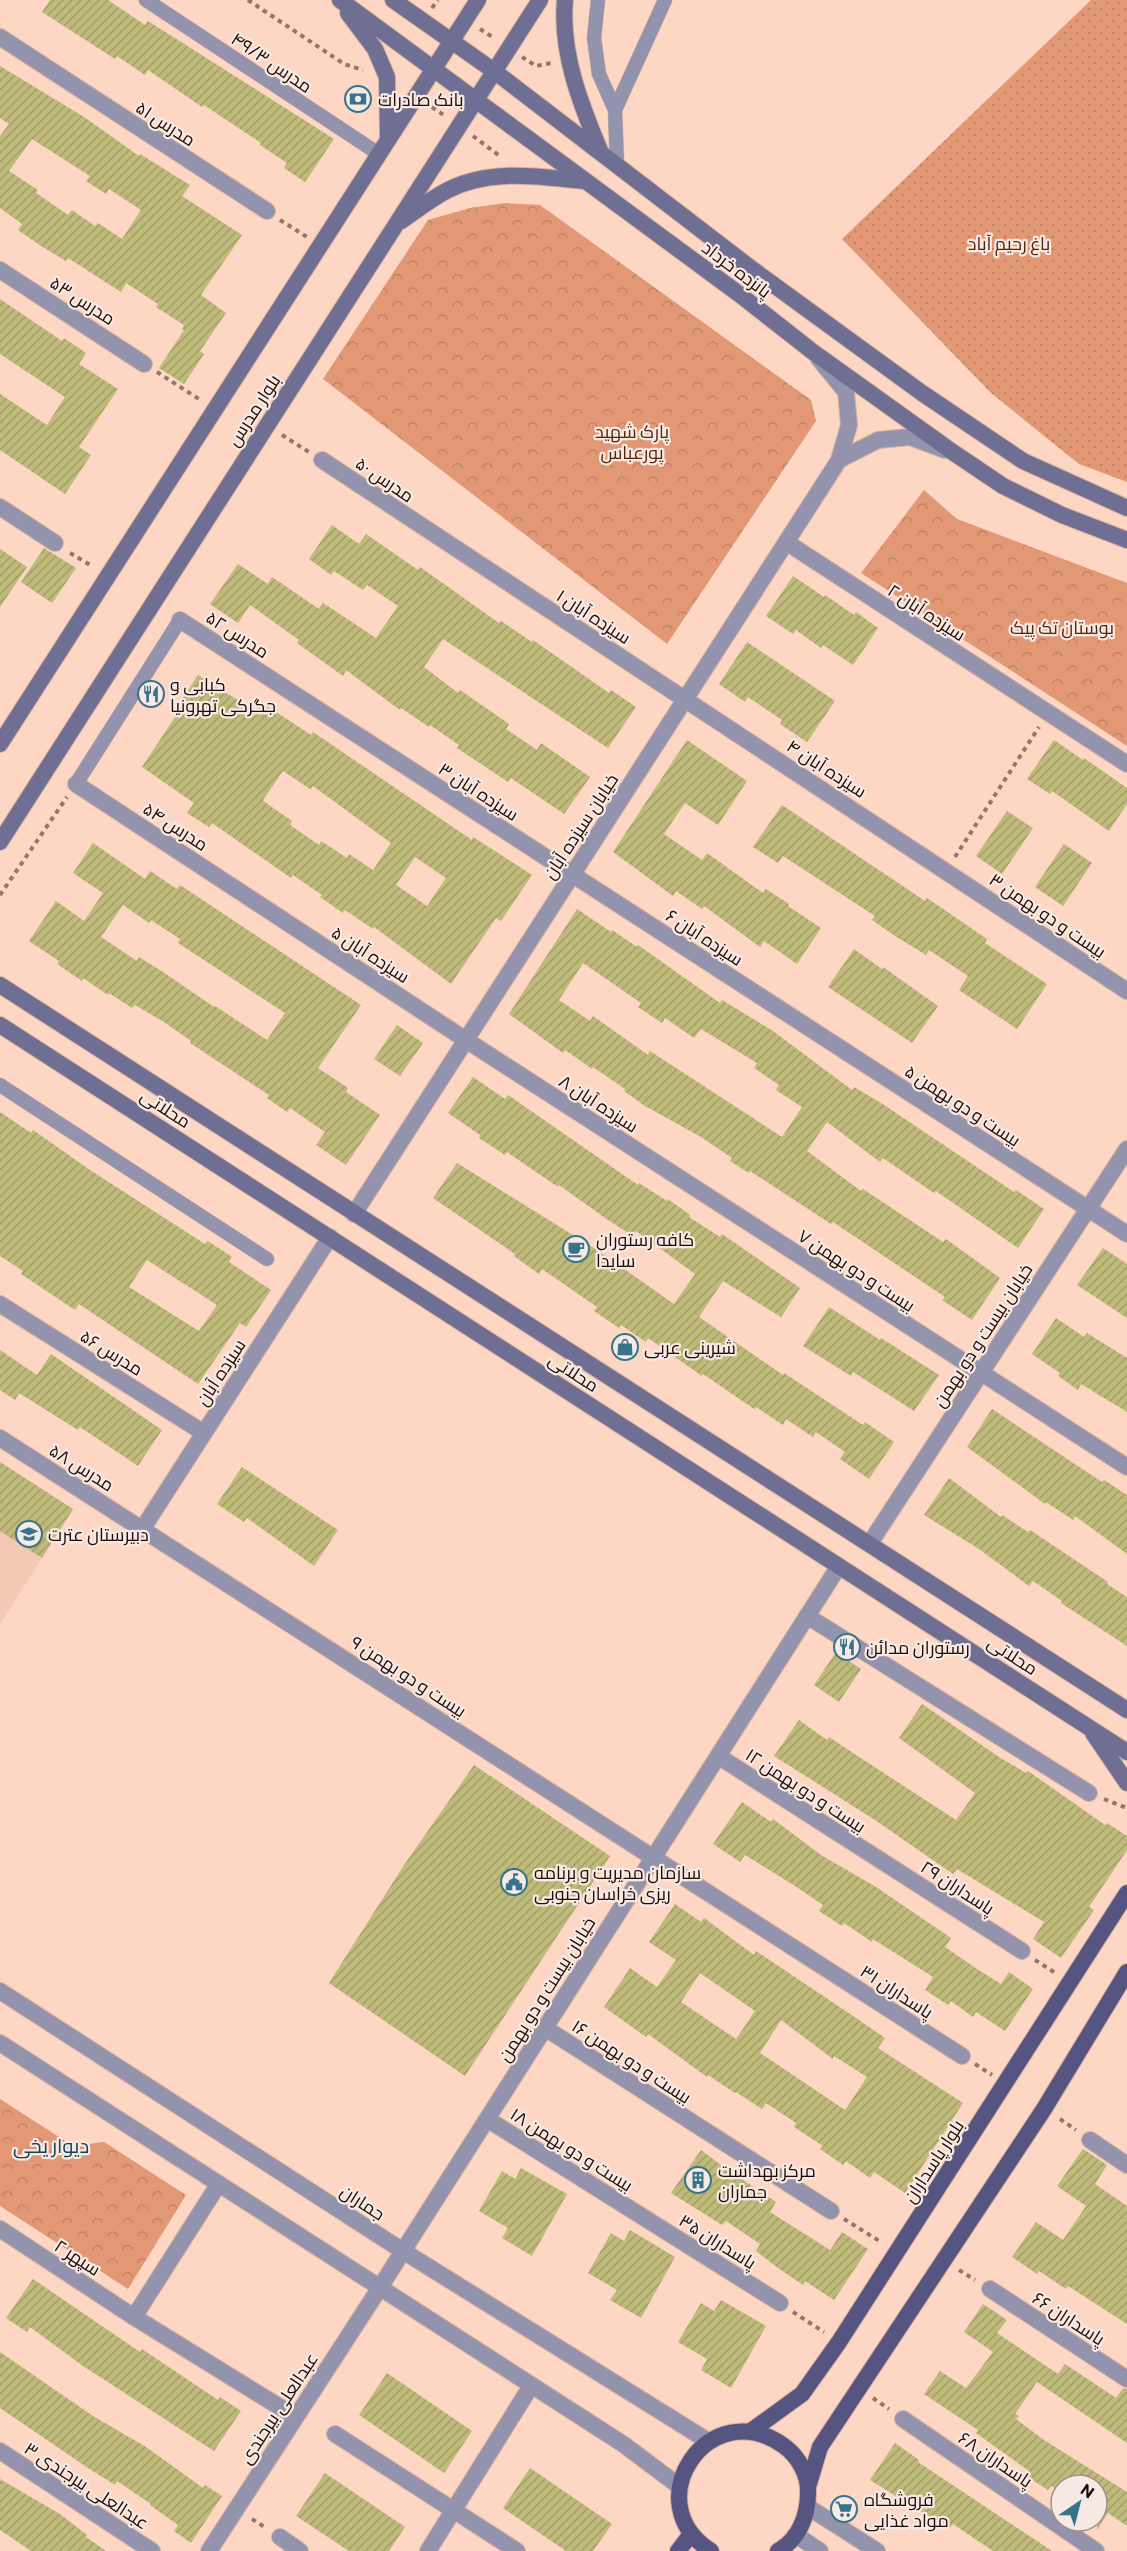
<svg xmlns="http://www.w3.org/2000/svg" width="1127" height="2551" viewBox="0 0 1127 2551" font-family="Commissioner,Cairo,sans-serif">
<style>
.built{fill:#f3c8b4}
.grass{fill:url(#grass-dots)}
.forest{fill:url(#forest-crowns)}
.building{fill:url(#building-hatch);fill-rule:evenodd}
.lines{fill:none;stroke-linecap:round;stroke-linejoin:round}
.service-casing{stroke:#d5b1a1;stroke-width:15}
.minor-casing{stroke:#d5b1a1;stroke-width:18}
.tertiary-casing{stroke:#d5b1a1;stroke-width:18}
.secondary-casing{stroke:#d5b1a1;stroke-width:18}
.primary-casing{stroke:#d5b1a1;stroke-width:18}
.path{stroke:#95766a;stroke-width:4;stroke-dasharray:4.5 4.5;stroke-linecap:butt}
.service{stroke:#9393ad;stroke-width:14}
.minor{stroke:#9393ad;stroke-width:16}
.tertiary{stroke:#9393ad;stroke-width:16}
.secondary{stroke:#6f6e93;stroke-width:16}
.primary{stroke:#565480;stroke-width:16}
.labels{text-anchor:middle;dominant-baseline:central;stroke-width:4.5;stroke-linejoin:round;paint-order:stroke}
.street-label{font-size:18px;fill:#200a03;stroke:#f7e9e3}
.poi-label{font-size:18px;fill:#200a03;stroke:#f7e9e3;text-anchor:start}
.park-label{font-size:18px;fill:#582306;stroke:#f7e9e3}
.neighbourhood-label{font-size:20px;fill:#104455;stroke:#f7e9e3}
</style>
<defs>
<pattern id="grass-dots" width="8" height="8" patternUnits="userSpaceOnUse" patternTransform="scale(1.5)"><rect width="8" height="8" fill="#e39875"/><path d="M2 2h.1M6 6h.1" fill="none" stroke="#c28264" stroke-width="1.8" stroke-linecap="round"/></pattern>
<pattern id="forest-crowns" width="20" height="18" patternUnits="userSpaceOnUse" patternTransform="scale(1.5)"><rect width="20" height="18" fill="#e39875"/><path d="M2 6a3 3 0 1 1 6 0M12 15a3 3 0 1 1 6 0" fill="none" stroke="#c28264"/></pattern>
<pattern id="building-hatch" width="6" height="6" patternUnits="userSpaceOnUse" patternTransform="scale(1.5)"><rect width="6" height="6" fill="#beba7a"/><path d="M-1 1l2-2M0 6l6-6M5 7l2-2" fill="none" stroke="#a39f68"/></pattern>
</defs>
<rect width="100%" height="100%" fill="#fdd6c4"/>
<path class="built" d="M0 1462 73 1509 0 1624Z"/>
<path class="grass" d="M1091 0H1127V482L1079 464 991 393 842 239Z"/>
<path class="forest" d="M505 203 540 205 811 400 816 421 667 644 323 379 428 220 470 208Z
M924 490 957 519 1127 583V746L861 573Z
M0 2099 73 2146 104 2142 186 2195 128 2289 0 2206Z"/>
<path class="building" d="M50 0H108L145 25 148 21 334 139 305 182 284 168 287 163 260 145 261 143 204 105 202 107 148 70 145 75 117 56 115 59 42 12Z
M0 66 84 117 139 156 140 154 190 185 182 196 242 235 201 295 226 313 200 351 204 354 184 384 159 368 184 330 182 329 184 325 156 307 158 304 126 283 121 292 68 258 66 261 41 246 18 230 22 224 0 208V136L9 124 0 118ZM32 139 90 176 86 181 106 194 109 189 141 210 122 239 98 223 95 226 72 210 68 215 36 193 38 190 9 171Z
M0 299 62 341 64 338 86 353 79 364 118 389 79 447 91 455 65 494 0 450V394L47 425 65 397 0 354Z
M332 525 359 544 366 534 418 570 420 567 499 623 501 621 532 642 533 640 609 693 611 690 636 707 608 748 443 639 424 667 458 693 460 690 509 724 506 729 537 750 541 743 590 777 564 814 511 778 508 782 457 748 459 745 430 725 429 727 401 708 400 710 346 670 343 676 297 643 299 640 250 605 238 623 210 604 238 564 268 584 272 577 319 609 323 603 376 638 398 606 367 585 363 590 334 571 331 575 309 559Z
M44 548 76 568 52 603 21 582Z
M0 549 27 567 0 607Z
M793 576 824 597 825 595 854 615 856 612 878 628 853 665 823 645 821 648 796 630 793 634 766 616Z
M747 642 835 701 807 742 780 724 782 720 748 697 745 702 719 684Z
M198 675 255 711 261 702 311 735 313 732 472 840 473 837 532 875 501 921 496 918 451 984 374 927 373 929 345 910 343 913 320 897 322 895 293 875 291 878 212 823 209 827 187 813 194 803 142 767 177 714 174 712ZM283 771 310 789 313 786 391 843 373 870 349 854 347 858 321 841 319 845 290 825 292 821 266 803 263 800ZM415 857 446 878 427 906 396 885Z
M687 740 747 781 718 825 685 803 664 834 702 860 707 853 763 893 766 889 789 904 788 906 821 928 797 964 764 941 760 947 704 906 702 909 676 891 673 896 613 852Z
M1054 740 1083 760 1084 758 1127 788V804L1109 831 1052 791 1050 794 1027 779Z
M782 805 925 901 927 898 987 939 985 943 1047 984 1017 1029 959 990 968 976 929 950 926 955 895 936 872 920 875 916 783 856 778 863 753 847Z
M1007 811 1033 828 1002 874 976 856Z
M93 843 145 879 150 871 177 889 180 885 361 1005 318 1068 348 1088 346 1092 380 1115 346 1165 316 1145 325 1132 290 1108 287 1112 267 1098 269 1095 190 1043 191 1041 164 1022 135 1005 132 1008 109 993 108 995 83 978 82 981 57 964 59 961 29 941 56 901 84 921 103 893 73 873ZM123 905 149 923 151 920 180 939 178 943 285 1013 267 1040 215 1006 214 1007 163 972 139 957 137 961 101 937Z
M1064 844 1092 863 1063 906 1035 887Z
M577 909 611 932 612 930 637 947 638 945 720 1003 722 1000 773 1031 852 1090 854 1087 881 1103 1014 1192 1016 1190 1044 1209 1018 1248 936 1191 934 1193 883 1158 880 1162 827 1122 807 1151 861 1191 863 1189 943 1242 946 1239 1000 1278 972 1320 942 1300 945 1297 833 1222 831 1224 750 1171 749 1173 730 1161 732 1158 701 1137 645 1106 624 1091 625 1089 593 1067 592 1069 565 1050 563 1053 509 1014ZM583 963 641 1003 638 1007 662 1023 665 1018 694 1038 701 1029 757 1063 754 1068 779 1085 776 1090 802 1107 782 1137 650 1051 648 1055 593 1016 590 1021 559 1000Z
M854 949 882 969 883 967 938 1006 912 1043 828 987Z
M397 1025 423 1043 400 1076 374 1059Z
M473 1077 505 1099 508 1095 638 1185 639 1183 667 1201 668 1199 690 1215 689 1217 720 1237 722 1234 800 1288 781 1317 723 1281 699 1317 783 1375 784 1373 863 1425 865 1422 894 1442 869 1479 840 1459 845 1452 816 1432 813 1437 786 1419 783 1425 756 1407 754 1409 703 1374 702 1376 648 1338 646 1342 621 1325 619 1328 594 1311 597 1307 571 1289 542 1269 539 1274 514 1256 515 1254 433 1198 457 1163 597 1250 674 1304 695 1274 636 1231 633 1236 608 1220 559 1185 558 1187 507 1152 505 1155 479 1138 480 1135 448 1113Z
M0 1112 31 1133 33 1130 90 1170 205 1244 208 1241 232 1257 229 1262 271 1290 246 1327 240 1323 198 1384 79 1304 75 1310 21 1274 23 1271 0 1256ZM147 1260 217 1305 199 1331 129 1287Z
M1103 1248 1127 1264V1318L1077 1285Z
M829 1307 880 1340 881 1338 939 1375 914 1411 853 1372 851 1376 803 1346Z
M1056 1318 1084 1337 1087 1333 1127 1358V1412L1081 1384 1078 1390 1058 1376 1060 1373 1032 1354Z
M0 1350 37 1375 51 1354 162 1430 138 1466 80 1427 78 1430 19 1393 15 1400 0 1390Z
M992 1409 1102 1482 1104 1480 1127 1495V1554L1075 1516 1073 1520 1046 1502 1045 1504 967 1447Z
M0 1462 73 1509 42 1558 0 1531Z
M242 1467 338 1530 314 1566 247 1518 244 1522 217 1504Z
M949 1478 1001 1517 1002 1515 1028 1532 1030 1530 1108 1582 1107 1584 1127 1597V1646L1061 1603 1062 1601 1033 1581 1029 1586 979 1549 924 1515Z
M836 1652 861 1669 839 1702 814 1685Z
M922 1704 999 1757 1026 1773 1028 1771 1105 1825 1107 1823 1127 1836V1850L1089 1907 1094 1910 1061 1958 1033 1939 1044 1922 957 1869 953 1874 875 1820 774 1756 799 1720 827 1740 829 1737 850 1751 956 1820 975 1793 899 1738Z
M474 1765 610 1856 465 2076 329 1983 404 1865Z
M742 1802 771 1822 773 1819 821 1855 876 1887 951 1938 945 1947 977 1969 1001 1984 1009 1972 1033 1989 1005 2031 976 2012 973 2017 951 2001 948 2005 925 1990 933 1977 873 1939 872 1942 844 1923 842 1926 819 1911 823 1905 795 1886 745 1855 740 1862 713 1844Z
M675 1904 701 1922 704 1918 754 1955 756 1951 859 2020 885 2038 878 2048 963 2103 905 2193 874 2172 870 2178 846 2161 843 2165 820 2149 823 2146 794 2127 796 2123 766 2103 762 2109 736 2092 735 2093 708 2075 707 2077 648 2034 646 2037 604 2007 630 1968 657 1987 676 1960 649 1942ZM700 1973 755 2011 736 2039 681 2002ZM781 2020 833 2059 834 2056 867 2077 845 2110 760 2053Z
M1083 2149 1107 2165 1095 2184 1127 2206V2324L1068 2286 1066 2289 1039 2271 1037 2274 1012 2257 1036 2222 1063 2240 1086 2206 1057 2186Z
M701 2150 725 2168 776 2202 770 2212 830 2250 842 2232 868 2249 834 2300 805 2281 803 2285 778 2268 756 2251 760 2244 726 2221 722 2225 671 2193Z
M521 2168 567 2194 532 2256 502 2238 508 2228 479 2211 502 2171 515 2179Z
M630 2230 675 2257 641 2318 610 2300 617 2290 588 2273 611 2233 624 2241Z
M33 2279 140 2352 142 2349 218 2400 220 2397 241 2411 214 2451 83 2366 30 2327 27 2332 6 2318Z
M721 2300 766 2326 731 2388 701 2370 707 2359 678 2342 701 2303 714 2311Z
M983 2304 1007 2320 997 2333 1058 2374 1065 2364 1116 2398 1123 2388 1127 2389V2443L1037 2382 1015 2414 1019 2416 1016 2419 1044 2440 1127 2492V2526L1108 2513 1097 2530V2485H1061V2492L1051 2486 1048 2490 1026 2476 1029 2471 976 2433 978 2430 924 2394 940 2371 966 2388 993 2352 964 2332Z
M0 2352 93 2416 146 2447 203 2488 205 2485 222 2496 191 2543 174 2531 178 2525 150 2505 151 2504 117 2481 115 2485 88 2468 0 2408Z
M387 2373 472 2431 444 2473 359 2415Z
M895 2443 919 2460 918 2462 1052 2551H993L953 2524 949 2529 870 2480Z
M530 2468 612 2524 593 2551H566L503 2508Z
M325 2473 405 2527 389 2551H349L296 2516Z
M0 2479 60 2514 87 2535 86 2537 106 2551H31L0 2530Z"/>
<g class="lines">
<defs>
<path id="service" d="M146 0 379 154
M598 0 594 38 599 74 615 110 617 165
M615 110 665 0
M76 784 180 620
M0 1085 267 1259"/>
<path id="minor" d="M0 37 267 211
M0 270 144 364
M322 460 1127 991
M839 460 878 440 910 437 945 450
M0 507 55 543
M786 542 1127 764
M180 620 1127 1234
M76 784 466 1040 1127 1467
M354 1214 839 460 849 425 846 392 819 359
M0 1304 204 1433
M0 1438 962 2056
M143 1528 330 1237
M870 1543 1127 1149
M807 1616 1089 1793
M718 1756 1022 1951
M545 2028 831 2211
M487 2119 780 2303
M1090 2140 1127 2165
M0 2229 134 2317 296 2417
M403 2251 839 1566
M990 2289 1127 2379
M134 2317 218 2185
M903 2419 1096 2551
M335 2434 517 2551
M0 2451 152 2551
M280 2537 300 2551
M209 2551 381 2286
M428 2551 531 2386"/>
<path id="tertiary" d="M0 1991 403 2251 708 2441
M0 2043 623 2444 679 2486
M381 2286 403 2251
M808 2507 877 2551
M796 2535 820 2551"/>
<path id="secondary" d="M340 0 739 294 813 352 954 453 1003 486 1062 515 1127 540
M393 0 494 71 752 269 922 393 1023 461 1127 508
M565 0C560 53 581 105 601 153
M348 13 375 49 387 77 388 140
M401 221C416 211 432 198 448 190 491 168 539 177 585 181
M0 744 478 0
M0 842 540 0
M0 985 1127 1710
M0 1025 1127 1752
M1093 1733 1127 1783"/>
<path id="primary" d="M751 2431 802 2394 839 2342 1127 1893
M808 2487 820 2447 1044 2109 1127 1972
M678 2551 691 2534
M711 2551C635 2503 709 2392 784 2446 798 2456 809 2475 808 2493 808 2516 799 2539 778 2551"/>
</defs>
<use href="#service" class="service-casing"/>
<use href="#minor" class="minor-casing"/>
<use href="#tertiary" class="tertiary-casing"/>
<use href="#secondary" class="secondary-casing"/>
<use href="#primary" class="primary-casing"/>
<path class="path" d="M248 0 344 64 363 70
M432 8 438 0
M480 29 494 38
M522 57 536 66 551 63
M432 107 445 116
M473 136 501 157
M280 220 307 237
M157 372 202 401
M282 435 309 452
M70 553 92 566
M955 857 1039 727
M0 895 67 797
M1104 1799 1127 1808
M1035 1960 1054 1972
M975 2064 992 2075
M1060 2119 1076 2130
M844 2219 881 2242
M959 2270 975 2280
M793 2312 824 2332
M873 2398 889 2409
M252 2519 266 2528"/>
<use href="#service" class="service"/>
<use href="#minor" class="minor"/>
<use href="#tertiary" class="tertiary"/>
<use href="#secondary" class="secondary"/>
<use href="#primary" class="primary"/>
</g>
<defs>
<symbol id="bank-ring" viewBox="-11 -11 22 22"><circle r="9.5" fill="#f7e9e3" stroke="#37738a" stroke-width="1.5"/><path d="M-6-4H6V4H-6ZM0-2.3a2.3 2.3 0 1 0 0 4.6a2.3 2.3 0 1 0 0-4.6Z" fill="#37738a"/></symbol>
<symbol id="restaurant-ring" viewBox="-11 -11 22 22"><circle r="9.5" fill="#f7e9e3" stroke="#37738a" stroke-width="1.5"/><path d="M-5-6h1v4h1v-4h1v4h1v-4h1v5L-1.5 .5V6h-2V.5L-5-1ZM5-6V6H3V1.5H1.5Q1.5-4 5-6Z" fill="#37738a"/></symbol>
<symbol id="cafe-ring" viewBox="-11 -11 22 22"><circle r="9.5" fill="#f7e9e3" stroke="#37738a" stroke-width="1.5"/><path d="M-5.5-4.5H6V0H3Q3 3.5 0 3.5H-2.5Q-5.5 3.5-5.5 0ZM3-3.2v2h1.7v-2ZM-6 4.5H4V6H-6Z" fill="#37738a"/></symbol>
<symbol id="shop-ring" viewBox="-11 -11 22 22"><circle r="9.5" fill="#f7e9e3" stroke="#37738a" stroke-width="1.5"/><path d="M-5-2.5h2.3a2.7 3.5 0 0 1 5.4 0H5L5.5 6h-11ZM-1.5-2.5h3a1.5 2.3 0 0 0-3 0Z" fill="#37738a"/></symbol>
<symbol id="school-ring" viewBox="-11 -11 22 22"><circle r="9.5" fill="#f7e9e3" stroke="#37738a" stroke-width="1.5"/><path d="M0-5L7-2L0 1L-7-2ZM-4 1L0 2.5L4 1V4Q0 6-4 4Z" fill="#37738a"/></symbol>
<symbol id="civic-ring" viewBox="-11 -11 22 22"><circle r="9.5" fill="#f7e9e3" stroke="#37738a" stroke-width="1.5"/><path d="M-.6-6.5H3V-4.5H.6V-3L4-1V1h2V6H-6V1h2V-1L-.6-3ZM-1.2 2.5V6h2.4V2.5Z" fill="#37738a"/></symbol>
<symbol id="building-ring" viewBox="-11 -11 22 22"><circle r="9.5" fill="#f7e9e3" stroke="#37738a" stroke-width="1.5"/><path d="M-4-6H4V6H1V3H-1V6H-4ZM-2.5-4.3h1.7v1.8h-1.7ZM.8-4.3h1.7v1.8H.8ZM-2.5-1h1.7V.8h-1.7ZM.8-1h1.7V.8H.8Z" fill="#37738a"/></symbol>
<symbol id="supermarket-ring" viewBox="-11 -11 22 22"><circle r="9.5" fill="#f7e9e3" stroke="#37738a" stroke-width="1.5"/><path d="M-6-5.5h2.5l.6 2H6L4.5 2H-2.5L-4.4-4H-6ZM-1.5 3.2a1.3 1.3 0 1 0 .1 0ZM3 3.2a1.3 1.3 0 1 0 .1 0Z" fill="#37738a"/></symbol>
</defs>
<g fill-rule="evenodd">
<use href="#bank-ring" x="343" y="84" width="30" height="30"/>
<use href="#restaurant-ring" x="136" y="679" width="30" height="30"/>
<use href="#cafe-ring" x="561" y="1234" width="30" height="30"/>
<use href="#shop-ring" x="610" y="1332" width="30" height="30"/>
<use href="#school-ring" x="14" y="1519" width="30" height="30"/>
<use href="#restaurant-ring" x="832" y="1632" width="30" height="30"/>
<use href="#civic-ring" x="499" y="1867" width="30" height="30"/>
<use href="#building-ring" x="683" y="2165" width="30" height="30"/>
<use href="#supermarket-ring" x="829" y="2494" width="30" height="30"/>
</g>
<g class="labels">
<g class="street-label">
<text transform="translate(272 62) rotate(34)">مدرس ۴۹/۳</text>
<text transform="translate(166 123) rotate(33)">مدرس ۵۱</text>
<text transform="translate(737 269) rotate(37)">پانزده خرداد</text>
<text transform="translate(83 300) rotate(33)">مدرس ۵۳</text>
<text transform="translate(253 410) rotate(-57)">بلوار مدرس</text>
<text transform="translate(385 479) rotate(34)">مدرس ۵۰</text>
<text transform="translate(927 612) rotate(33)">سیزده آبان ۲</text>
<text transform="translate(594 616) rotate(33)">سیزده آبان ۱</text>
<text transform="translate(238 634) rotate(33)">مدرس ۵۲</text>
<text transform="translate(827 768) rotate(33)">سیزده آبان ۴</text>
<text transform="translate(479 791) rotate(33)">سیزده آبان ۳</text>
<text transform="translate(176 826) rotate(33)">مدرس ۵۴</text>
<text transform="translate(580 826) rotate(-57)">خیابان سیزده آبان</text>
<text transform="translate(1048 915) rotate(34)">بیست و دو بهمن ۳</text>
<text transform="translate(705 937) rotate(33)">سیزده آبان ۶</text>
<text transform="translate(371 954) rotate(33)">سیزده آبان ۵</text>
<text transform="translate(599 1103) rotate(33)">سیزده آبان ۸</text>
<text transform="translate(963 1105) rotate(33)">بیست و دو بهمن ۵</text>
<text transform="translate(166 1108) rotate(33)">محلاتی</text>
<text transform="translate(857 1270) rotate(33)">بیست و دو بهمن ۷</text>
<text transform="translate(982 1335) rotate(-57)">خیابان بیست و دو بهمن</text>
<text transform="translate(112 1352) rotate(32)">مدرس ۵۶</text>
<text transform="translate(220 1372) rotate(-57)">سیزده آبان</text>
<text transform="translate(574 1372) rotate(33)">محلاتی</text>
<text transform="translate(82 1467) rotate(32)">مدرس ۵۸</text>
<text transform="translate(1013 1655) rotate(33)">محلاتی</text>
<text transform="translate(409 1676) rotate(33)">بیست و دو بهمن ۹</text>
<text transform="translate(806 1790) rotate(33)">بیست و دو بهمن ۱۲</text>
<text transform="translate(958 1887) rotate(33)">پاسداران ۲۹</text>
<text transform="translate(546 1989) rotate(-58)">خیابان بیست و دو بهمن</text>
<text transform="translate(897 1991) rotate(33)">پاسداران ۳۱</text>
<text transform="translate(632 2061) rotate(33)">بیست و دو بهمن ۱۶</text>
<text transform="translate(572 2149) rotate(32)">بیست و دو بهمن ۱۸</text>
<text transform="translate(933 2161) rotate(-57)">بلوار پاسداران</text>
<text transform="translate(363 2202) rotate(33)">جماران</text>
<text transform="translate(718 2241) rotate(32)">پاسداران ۳۵</text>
<text transform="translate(78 2257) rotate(33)">سپهر ۲</text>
<text transform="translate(1069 2318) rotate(33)">پاسداران ۶۶</text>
<text transform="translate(278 2408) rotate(-57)">عبدالعلی بیرجندی</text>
<text transform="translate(996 2459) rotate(34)">پاسداران ۶۸</text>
<text transform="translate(87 2485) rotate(33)">عبدالعلی بیرجندی ۳</text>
</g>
<g class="poi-label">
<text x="378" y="99">بانک صادرات</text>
<text x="170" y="684">کبابی و<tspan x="170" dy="21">جگرکی تهرونیا</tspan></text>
<text x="596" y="1239">کافه رستوران<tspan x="596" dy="21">سایدا</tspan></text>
<text x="644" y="1347">شیرینی عربی</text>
<text x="48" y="1534">دبیرستان عترت</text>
<text x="866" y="1647">رستوران مدائن</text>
<text x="534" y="1872">سازمان مدیریت و برنامه<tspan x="534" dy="21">ریزی خراسان جنوبی</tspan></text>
<text x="718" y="2170">مرکز بهداشت<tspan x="718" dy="21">جماران</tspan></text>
<text x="864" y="2499">فروشگاه<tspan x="864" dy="21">مواد غذایی</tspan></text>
</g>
<g class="park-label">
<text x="1009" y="243">باغ رحیم آباد</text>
<text x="632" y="431">پارک شهید<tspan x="632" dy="21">پورعباس</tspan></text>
<text x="1062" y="627">بوستان تک پیک</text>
</g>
<g class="neighbourhood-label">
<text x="51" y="2145">دیوار یخی</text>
</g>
</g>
<g transform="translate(1079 2503) rotate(35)"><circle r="28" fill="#f7e9e3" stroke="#a19089" stroke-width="1.5"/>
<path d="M0-4.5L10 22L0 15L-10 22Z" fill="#37738a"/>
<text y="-9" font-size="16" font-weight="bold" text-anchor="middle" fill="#200a03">N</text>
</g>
</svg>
